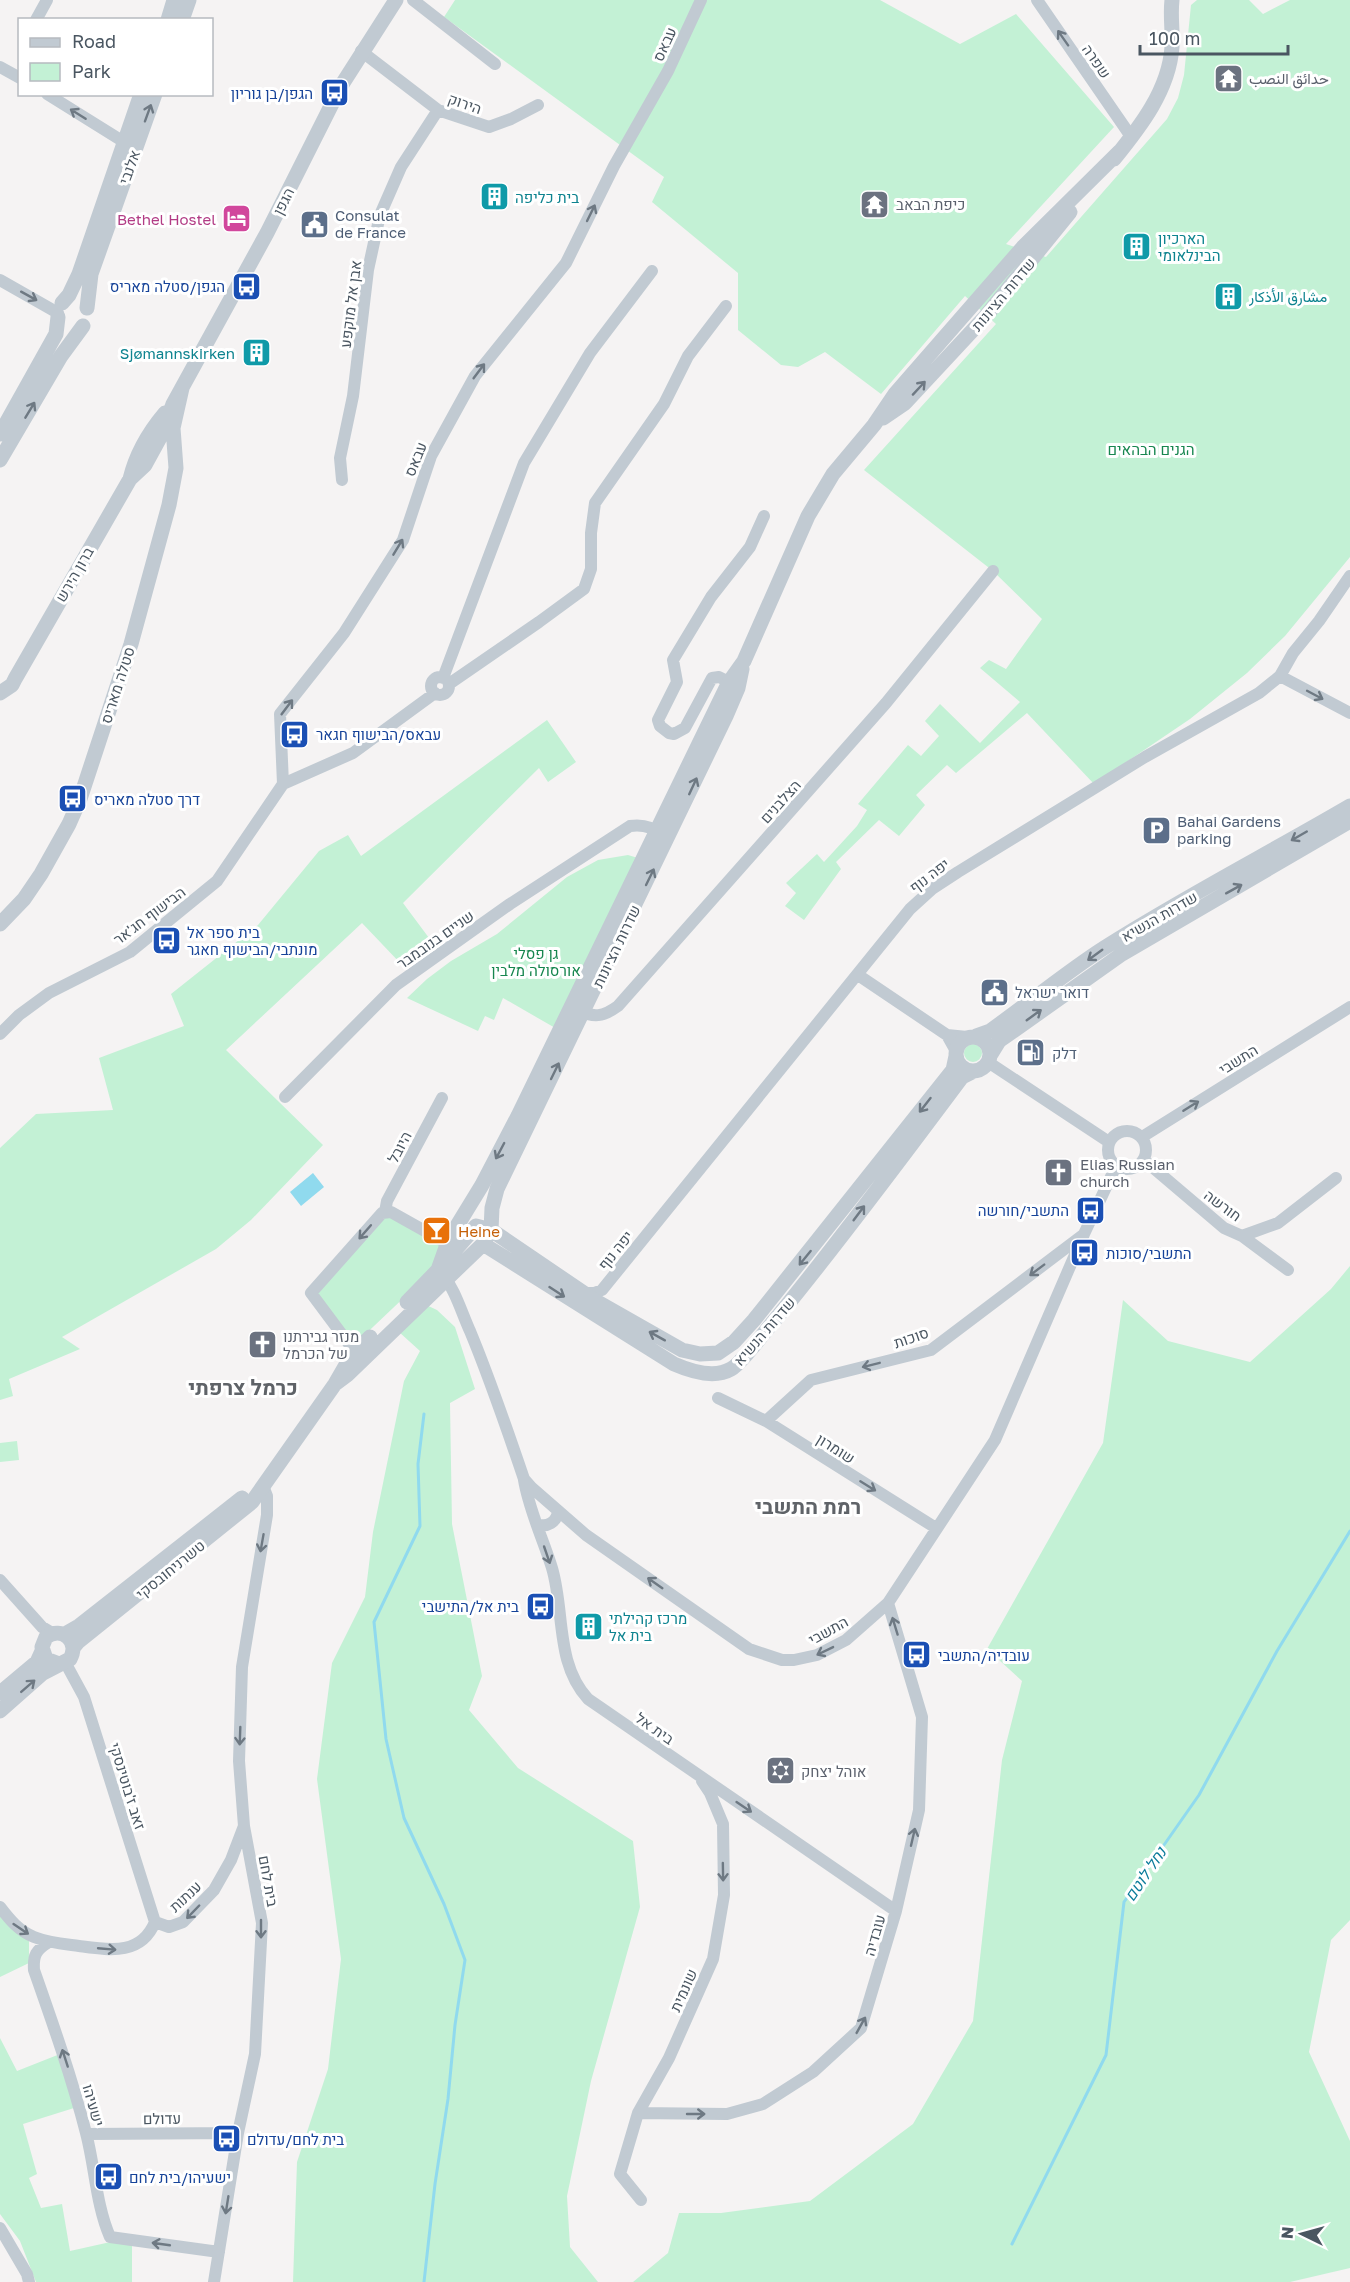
<svg xmlns="http://www.w3.org/2000/svg" width="1350" height="2282" viewBox="0 0 1350 2282" font-family="'Golos Text',Vazirmatn,Heebo,sans-serif">
<style>
.green{fill:#c3f1d5}
.water{fill:#90daee}
.lines{fill:none;stroke-linecap:round;stroke-linejoin:round}
.stream{stroke:#90daee;stroke-width:3}
.minor{stroke:#c1cad2;stroke-width:12}
.tertiary{stroke:#c1cad2;stroke-width:15}
.oneway{stroke:#6e7983}
.labels{text-anchor:middle;dominant-baseline:central;stroke-width:6;stroke-linejoin:round;paint-order:stroke}
.street-label{font-size:15px;fill:#4a5661;stroke:#fff}
.worship-label{font-size:15px;fill:#5b616d;stroke:#fff;text-anchor:start}
.transit-label{font-size:15px;fill:#164399;stroke:#fff;text-anchor:start}
.culture-label{font-size:15px;fill:#0d838f;stroke:#fff;text-anchor:start}
.service-label{font-size:15px;fill:#4e5e75;stroke:#fff;text-anchor:start}
.hotel-label{font-size:15px;fill:#b23c85;stroke:#fff;text-anchor:end}
.park-label{font-size:15px;fill:#17864f;stroke:#fff}
.food-label{font-size:15px;fill:#c56008;stroke:#fff;text-anchor:start}
.water-label{font-size:16px;font-style:italic;fill:#0c7c9b;stroke:#fff}
.district-label{font-size:21px;font-weight:bold;fill:#5f6368;stroke:#fff}
</style>
<rect width="100%" height="100%" fill="#f5f3f3"/>
<path class="green" d="M455 0H880L960 44 1016 14 1114 127 1006 244 1046 257 1167 119 1178 98 1184 75 1191 5 1197 0H1249L1263 14 1290 0H1350V557L1285 636 1247 673 1190 719 1094 784 1027 713 956 773 947 765 916 795 925 805 899 836 879 820 836 862 841 869 804 920 785 906 796 893 786 883 817 854 824 862 857 826 867 810 858 804 908 745 921 756 939 736 925 721 940 704 980 743 1020 702 980 668 989 660 1006 669 1042 619 993 571 864 470 996 324 965 296 881 394 825 352 798 367 781 365 738 330V273L652 202 664 177 444 17Z
M547 720 576 762 548 782 539 768 403 903 432 942 402 965 362 923 226 1050 323 1145 251 1220 216 1249 62 1337 80 1349 9 1379 13 1396 0 1400V1148L36 1114 113 1110 99 1058 184 1026 171 994 258 925 319 851 348 835 361 856Z
M628 855 638 858 557 1029 503 998 494 1020 485 1016 478 1031 407 998 427 979 451 961 497 934 567 877 598 860Z
M964 1053a9 9 0 1 1 18 0a9 9 0 1 1-18 0Z
M387 1215 442 1246 432 1271 354 1345 317 1294Z
M1350 1266V1920L1331 1940 1309 2052 1350 2141V2268L1290 2282H633L668 2253 679 2213H721L810 2201 913 2124 973 2021 1002 1760 1022 1681 987 1649 1103 1443 1123 1300 1168 1341 1250 1362 1331 1289Z
M424 1304 437 1310 455 1327 475 1389 450 1403 452 1524 482 1676 469 1710 518 1768 633 1841 640 1907 591 2081 567 2196 570 2247 598 2282H293L297 2162 328 2069 341 1959 317 1779 332 1663 365 1597 373 1532 404 1381 420 1351 399 1332Z
M17 1441 19 1460 0 1462V1443Z
M0 1914 29 1941V1963L0 1977Z
M0 2038 17 2071 60 2054 74 2108 23 2124 37 2174 29 2178 41 2208 62 2204 70 2251 115 2241 132 2243V2282H36L20 2241 0 2214Z"/>
<path class="water" d="M313 1173 324 1187 301 1206 290 1192Z"/>
<g class="lines">
<path class="stream" d="M1012 2244 1106 2055 1124 1902 1199 1795 1277 1651 1350 1531
M424 2282 435 2184 448 2099 455 2025 465 1960 444 1904 404 1818 386 1739 374 1622 420 1526 418 1464 424 1414"/>
<path class="minor" d="M413 0 495 64
M1037 0 1132 138
M36 20 47 0
M361 51 438 110 489 127 511 119 538 105
M0 67 20 78
M47 94 124 142 128 150
M0 280 58 313
M342 480 340 458 353 396 368 270 380 215 401 167 438 110
M1280 676 1350 713
M431 686a9 9 0 1 1 18 0a9 9 0 1 1-18 0Z
M443 678 524 463 590 353 652 271
M729 682 719 677 712 678 685 728 674 734 669 733 660 726 658 720 677 682 673 660 711 597 750 547 764 516
M449 684 539 622 584 589 591 569V533L595 503 664 404 688 356 726 306
M283 784 280 714 344 633 403 540 431 456 475 376 566 263 614 166 668 71 701 0
M283 784 353 753 435 693
M858 975 947 1035 956 1051
M577 1010C594 1018 603 1017 618 1006L886 703 993 571
M0 1034 19 1015 49 993 130 952 217 881 283 784
M947 1035 967 1037
M988 1062 1109 1142
M285 1097 396 985 510 904 630 826C642 824 653 827 663 835
M1108 1150a19 19 0 1 1 38 0a19 19 0 1 1-38 0Z
M1142 1137 1350 1007
M1144 1160 1224 1228 1242 1236 1288 1270
M385 1212 387 1201 442 1098
M1242 1236 1278 1223 1336 1178
M441 1272C455 1289 461 1311 470 1331 490 1379 507 1429 524 1479L531 1487 586 1535 749 1649 782 1660H794L817 1655 846 1640 888 1603 995 1440 1084 1234 1116 1166
M583 1293H594L602 1290 910 909 932 889 958 872 1145 757 1259 693 1280 676 1293 653 1319 621 1350 576
M361 1356 355 1352 311 1293 382 1213 391 1212 441 1240 449 1239
M718 1398 766 1421 936 1528
M766 1421 811 1380 931 1350 1083 1235
M524 1480C529 1510 543 1539 552 1568 565 1612 555 1663 588 1699L896 1911
M537 1524C547 1528 557 1522 558 1511
M0 1580 42 1627 52 1633
M65 1662 84 1697 155 1922
M0 1907C10 1920 19 1931 34 1937 49 1943 64 1944 79 1946 109 1950 141 1956 155 1922
M155 1922 169 1927 183 1922 214 1890 231 1860 244 1826
M49 1942C36 1950 33 1955 34 1970 53 2024 72 2078 86 2133 95 2167 96 2205 110 2237L219 2252
M638 2113 727 2114 763 2104 813 2072 861 2028 896 1911 919 1810 922 1717 888 1603
M87 2134 238 2133
M641 2200 620 2174 638 2113 669 2058 713 1959 724 1895 723 1824 710 1793 702 1781
M0 2228 27 2274 29 2282
M214 2282 238 2133 255 2054 262 1923 244 1826 239 1761 242 1667 267 1515V1496L263 1486"/>
<path class="tertiary" d="M168 20 174 0
M182 20 189 0
M1114 159C1140 127 1169 90 1172 47 1173 32 1170 16 1172 0
M62 303 69 295 79 274 141 94
M87 308 91 274 155 94
M883 418 905 403 985 317 1070 212
M0 434 56 334 58 317
M0 460 61 356 83 326
M130 479 145 465 162 434 173 404 267 233 341 86 396 0
M0 693 12 685 15 679 130 479C136 454 149 432 165 413
M0 924 24 899 41 874 69 824 80 799 131 644 169 505 176 468 173 428 182 388
M976 1036 990 1031C1028 1004 1065 973 1104 948 1184 897 1268 854 1350 806
M956 1054a17 17 0 1 1 34 0a17 17 0 1 1-34 0Z
M991 1054 999 1041 1122 954 1350 821
M476 1226 491 1230 594 1300 682 1350 700 1354 718 1353 734 1342 754 1320 953 1070 956 1056
M483 1244 674 1364C690 1371 714 1379 731 1369 741 1364 769 1326 779 1315 843 1237 902 1157 962 1077L974 1071
M438 1270 449 1239 482 1185 518 1116 729 682 744 661 808 516 833 474 874 425 895 394 1024 246 1120 151
M407 1302 438 1270 476 1226
M335 1384 347 1375 483 1244 491 1230 492 1208 497 1189 726 716 738 688 742 669
M65 1634 79 1626 242 1498
M73 1648 78 1642 252 1502 335 1384 350 1358 370 1337
M0 1693 37 1662 42 1651
M0 1711 43 1673 70 1659C80 1641 62 1626 46 1637L42 1647 46 1659 59 1664"/>
</g>
<defs><path id="oneway-shaft" d="M-6 0H5M1.5-3L5.5 0L1.5 3" fill="none" stroke-width="1.6" stroke-linecap="round" stroke-linejoin="round" transform="scale(1.5)"/></defs>
<g class="oneway">
<use href="#oneway-shaft" transform="translate(1063 38) rotate(-125)"/>
<use href="#oneway-shaft" transform="translate(148 113) rotate(-70)"/>
<use href="#oneway-shaft" transform="translate(78 114) rotate(-148)"/>
<use href="#oneway-shaft" transform="translate(591 213) rotate(-64)"/>
<use href="#oneway-shaft" transform="translate(29 296) rotate(29)"/>
<use href="#oneway-shaft" transform="translate(479 371) rotate(-53)"/>
<use href="#oneway-shaft" transform="translate(919 388) rotate(-47)"/>
<use href="#oneway-shaft" transform="translate(30 410) rotate(-59)"/>
<use href="#oneway-shaft" transform="translate(398 547) rotate(-59)"/>
<use href="#oneway-shaft" transform="translate(1315 695) rotate(28)"/>
<use href="#oneway-shaft" transform="translate(287 707) rotate(-53)"/>
<use href="#oneway-shaft" transform="translate(693 786) rotate(-65)"/>
<use href="#oneway-shaft" transform="translate(1299 836) rotate(150)"/>
<use href="#oneway-shaft" transform="translate(650 877) rotate(-64)"/>
<use href="#oneway-shaft" transform="translate(1234 889) rotate(-29)"/>
<use href="#oneway-shaft" transform="translate(1095 955) rotate(144)"/>
<use href="#oneway-shaft" transform="translate(1034 1015) rotate(-36)"/>
<use href="#oneway-shaft" transform="translate(555 1071) rotate(-64)"/>
<use href="#oneway-shaft" transform="translate(925 1105) rotate(128)"/>
<use href="#oneway-shaft" transform="translate(1191 1106) rotate(-32)"/>
<use href="#oneway-shaft" transform="translate(500 1151) rotate(118)"/>
<use href="#oneway-shaft" transform="translate(859 1213) rotate(-53)"/>
<use href="#oneway-shaft" transform="translate(365 1232) rotate(131)"/>
<use href="#oneway-shaft" transform="translate(805 1258) rotate(129)"/>
<use href="#oneway-shaft" transform="translate(1037 1270) rotate(143)"/>
<use href="#oneway-shaft" transform="translate(557 1292) rotate(33)"/>
<use href="#oneway-shaft" transform="translate(657 1336) rotate(-151)"/>
<use href="#oneway-shaft" transform="translate(871 1365) rotate(166)"/>
<use href="#oneway-shaft" transform="translate(868 1486) rotate(32)"/>
<use href="#oneway-shaft" transform="translate(262 1543) rotate(100)"/>
<use href="#oneway-shaft" transform="translate(547 1555) rotate(71)"/>
<use href="#oneway-shaft" transform="translate(655 1583) rotate(-145)"/>
<use href="#oneway-shaft" transform="translate(895 1626) rotate(-107)"/>
<use href="#oneway-shaft" transform="translate(825 1651) rotate(154)"/>
<use href="#oneway-shaft" transform="translate(28 1686) rotate(-41)"/>
<use href="#oneway-shaft" transform="translate(240 1736) rotate(92)"/>
<use href="#oneway-shaft" transform="translate(744 1807) rotate(34)"/>
<use href="#oneway-shaft" transform="translate(913 1837) rotate(-77)"/>
<use href="#oneway-shaft" transform="translate(723 1872) rotate(89)"/>
<use href="#oneway-shaft" transform="translate(193 1912) rotate(134)"/>
<use href="#oneway-shaft" transform="translate(21 1929) rotate(34)"/>
<use href="#oneway-shaft" transform="translate(261 1929) rotate(90)"/>
<use href="#oneway-shaft" transform="translate(107 1949) rotate(5)"/>
<use href="#oneway-shaft" transform="translate(861 2025) rotate(-61)"/>
<use href="#oneway-shaft" transform="translate(65 2058) rotate(-108)"/>
<use href="#oneway-shaft" transform="translate(696 2114)"/>
<use href="#oneway-shaft" transform="translate(227 2205) rotate(99)"/>
<use href="#oneway-shaft" transform="translate(161 2244) rotate(-172)"/>
</g>
<defs>
<symbol id="temple-square" viewBox="-11 -11 22 22"><rect x="-9" y="-9" width="18" height="18" rx="4" fill="#6b7280" stroke="#fff"/><path d="M0-6L5-2H3V0L6.5 2.5H4V6H1.5V3h-3V6H-4V2.5H-6.5L-3 0V-2H-5Z" fill="#fff"/></symbol>
<symbol id="bus-square" viewBox="-11 -11 22 22"><rect x="-9" y="-9" width="18" height="18" rx="4" fill="#1a4fb4" stroke="#fff"/><path d="M-5-6H5V4H4V6H2V4H-2V6H-4V4H-5ZM-3.5-4V0h7V-4ZM-3.5 1.2v1.5H-2V1.2ZM2 1.2v1.5H3.5V1.2Z" fill="#fff"/></symbol>
<symbol id="building-square" viewBox="-11 -11 22 22"><rect x="-9" y="-9" width="18" height="18" rx="4" fill="#0f9aa8" stroke="#fff"/><path d="M-4-6H4V6H1V3H-1V6H-4ZM-2.5-4.3h1.7v1.8h-1.7ZM.8-4.3h1.7v1.8H.8ZM-2.5-1h1.7V.8h-1.7ZM.8-1h1.7V.8H.8Z" fill="#fff"/></symbol>
<symbol id="hotel-square" viewBox="-11 -11 22 22"><rect x="-9" y="-9" width="18" height="18" rx="4" fill="#d1479c" stroke="#fff"/><path d="M-6-4.5h1.5V1H6V5H4.5V3h-9V5H-6ZM-4 0a1.8 1.8 0 1 1 3.6 0ZM.5 0V-2.5h3Q6-2.5 6 0Z" fill="#fff"/></symbol>
<symbol id="civic-square" viewBox="-11 -11 22 22"><rect x="-9" y="-9" width="18" height="18" rx="4" fill="#5c6f8a" stroke="#fff"/><path d="M-.6-6.5H3V-4.5H.6V-3L4-1V1h2V6H-6V1h2V-1L-.6-3ZM-1.2 2.5V6h2.4V2.5Z" fill="#fff"/></symbol>
<symbol id="parking-square" viewBox="-11 -11 22 22"><rect x="-9" y="-9" width="18" height="18" rx="4" fill="#5c6f8a" stroke="#fff"/><path d="M-3.5-5.5H1a3.5 3.5 0 0 1 0 7H-1V5.5H-3.5ZM-1-3.4V-.6H.8a1.4 1.4 0 0 0 0-2.8Z" fill="#fff"/></symbol>
<symbol id="fuel-square" viewBox="-11 -11 22 22"><rect x="-9" y="-9" width="18" height="18" rx="4" fill="#5c6f8a" stroke="#fff"/><path d="M-5.5-6h7V0h2V4h1.3V-2.5L3-4.5l.8-.8L6-3V5H2.5V1h-1V6h-7ZM-4.2-4.7v3.2H.2V-4.7Z" fill="#fff"/></symbol>
<symbol id="church-square" viewBox="-11 -11 22 22"><rect x="-9" y="-9" width="18" height="18" rx="4" fill="#6b7280" stroke="#fff"/><path d="M-1.2-6h2.4v3.5h3.3v2.4h-3.3V6h-2.4V-.1h-3.3v-2.4h3.3Z" fill="#fff"/></symbol>
<symbol id="bar-square" viewBox="-11 -11 22 22"><rect x="-9" y="-9" width="18" height="18" rx="4" fill="#e8710a" stroke="#fff"/><path d="M-6-5H6L.8 .8V4.5H3.5V6h-7V4.5H-.8V.8Z" fill="#fff"/></symbol>
<symbol id="synagogue-square" viewBox="-11 -11 22 22"><rect x="-9" y="-9" width="18" height="18" rx="4" fill="#6b7280" stroke="#fff"/><path d="M0-6.5L5.6 3.2H-5.6ZM0 6.5L5.6-3.2H-5.6Z" fill="#fff"/></symbol>
</defs>
<g fill-rule="evenodd">
<use href="#temple-square" x="1212" y="62" width="33" height="33"/>
<use href="#bus-square" x="318" y="76" width="33" height="33"/>
<use href="#building-square" x="478" y="180" width="33" height="33"/>
<use href="#temple-square" x="858" y="188" width="33" height="33"/>
<use href="#hotel-square" x="220" y="202" width="33" height="33"/>
<use href="#civic-square" x="298" y="208" width="33" height="33"/>
<use href="#building-square" x="1120" y="230" width="33" height="33"/>
<use href="#bus-square" x="230" y="270" width="33" height="33"/>
<use href="#building-square" x="1212" y="280" width="33" height="33"/>
<use href="#building-square" x="240" y="336" width="33" height="33"/>
<use href="#bus-square" x="278" y="718" width="33" height="33"/>
<use href="#bus-square" x="56" y="782" width="33" height="33"/>
<use href="#parking-square" x="1140" y="814" width="33" height="33"/>
<use href="#bus-square" x="150" y="924" width="33" height="33"/>
<use href="#civic-square" x="978" y="976" width="33" height="33"/>
<use href="#fuel-square" x="1014" y="1036" width="33" height="33"/>
<use href="#church-square" x="1042" y="1156" width="33" height="33"/>
<use href="#bus-square" x="1074" y="1194" width="33" height="33"/>
<use href="#bar-square" x="420" y="1214" width="33" height="33"/>
<use href="#bus-square" x="1068" y="1236" width="33" height="33"/>
<use href="#church-square" x="246" y="1328" width="33" height="33"/>
<use href="#bus-square" x="524" y="1590" width="33" height="33"/>
<use href="#building-square" x="572" y="1610" width="33" height="33"/>
<use href="#bus-square" x="900" y="1638" width="33" height="33"/>
<use href="#synagogue-square" x="764" y="1754" width="33" height="33"/>
<use href="#bus-square" x="210" y="2122" width="33" height="33"/>
<use href="#bus-square" x="92" y="2160" width="33" height="33"/>
</g>
<g class="labels">
<g class="street-label">
<text transform="translate(664 44) rotate(-65)">עבאס</text>
<text transform="translate(1097 61) rotate(55)">שפרה</text>
<text transform="translate(465 103) rotate(19)">הירוק</text>
<text transform="translate(129 167) rotate(-70)">אלנבי</text>
<text transform="translate(283 201) rotate(-63)">הגפן</text>
<text transform="translate(1003 294) rotate(-50)">שדרות הציונות</text>
<text transform="translate(350 304) rotate(-83)">אבן אל מוקפע</text>
<text transform="translate(415 459) rotate(-68)">עבאס</text>
<text transform="translate(74 574) rotate(-60)">ברון הירש</text>
<text transform="translate(117 685) rotate(-72)">סטלה מאריס</text>
<text transform="translate(780 801) rotate(-48)">הצלבנים</text>
<text transform="translate(929 875) rotate(-37)">יפה נוף</text>
<text transform="translate(149 915) rotate(-37)">הבישוף חג'אר</text>
<text transform="translate(1159 916) rotate(-30)">שדרות הנשיא</text>
<text transform="translate(435 939) rotate(-35)">שניים בנובמבר</text>
<text transform="translate(616 946) rotate(-64)">שדרות הציונות</text>
<text transform="translate(1238 1059) rotate(-32)">התשבי</text>
<text transform="translate(399 1147) rotate(-62)">היובל</text>
<text transform="translate(1223 1205) rotate(36)">חורשה</text>
<text transform="translate(615 1250) rotate(-51)">יפה נוף</text>
<text transform="translate(764 1331) rotate(-49)">שדרות הנשיא</text>
<text transform="translate(911 1337) rotate(-19)">סוכות</text>
<text transform="translate(836 1448) rotate(32)">שומרון</text>
<text transform="translate(170 1569) rotate(-39)">טשרניחובסקי</text>
<text transform="translate(828 1630) rotate(-29)">התשבי</text>
<text transform="translate(655 1728) rotate(35)">בית אל</text>
<text transform="translate(128 1786) rotate(73)">זאב ז'בוטינסקי</text>
<text transform="translate(269 1881) rotate(80)">בית לחם</text>
<text transform="translate(185 1896) rotate(-43)">ענתות</text>
<text transform="translate(874 1935) rotate(-74)">עובדיה</text>
<text transform="translate(683 1990) rotate(-66)">שונמית</text>
<text transform="translate(94 2105) rotate(74)">ישעיהו</text>
<text transform="translate(162 2118) rotate(-1)">עדולם</text>
</g>
<g class="worship-label">
<text x="1249" y="78">حدائق النصب</text>
<text x="896" y="204">כיפת הבאב</text>
<text x="1080" y="1164">Elias Russian<tspan x="1080" dy="17">church</tspan></text>
<text x="283" y="1336">מנזר גבירתנו<tspan x="283" dy="17">של הכרמל</tspan></text>
<text x="801" y="1771">אוהל יצחק</text>
</g>
<g class="transit-label">
<text x="313" y="93" text-anchor="end">הגפן/בן גוריון</text>
<text x="225" y="286" text-anchor="end">הגפן/סטלה מאריס</text>
<text x="316" y="734">עבאס/הבישוף חגאר</text>
<text x="94" y="799">דרך סטלה מאריס</text>
<text x="187" y="932">בית ספר אל<tspan x="187" dy="17">מונתבי/הבישוף חאגר</tspan></text>
<text x="1069" y="1210" text-anchor="end">התשבי/חורשה</text>
<text x="1106" y="1253">התשבי/סוכות</text>
<text x="519" y="1606" text-anchor="end">בית אל/התישבי</text>
<text x="938" y="1655">עובדיה/התשבי</text>
<text x="247" y="2139">בית לחם/עדולם</text>
<text x="129" y="2177">ישעיהו/בית לחם</text>
</g>
<g class="culture-label">
<text x="515" y="197">בית כליפה</text>
<text x="1158" y="238">הארכיון<tspan x="1158" dy="17">הבינלאומי</tspan></text>
<text x="1249" y="296">مشارق الأذكار</text>
<text x="235" y="353" text-anchor="end">Sjømannskirken</text>
<text x="609" y="1618">מרכז קהילתי<tspan x="609" dy="17">בית אל</tspan></text>
</g>
<g class="service-label">
<text x="335" y="215">Consulat<tspan x="335" dy="17">de France</tspan></text>
<text x="1177" y="821">Bahai Gardens<tspan x="1177" dy="17">parking</tspan></text>
<text x="1015" y="992">דואר ישראל</text>
<text x="1052" y="1053">דלק</text>
</g>
<g class="hotel-label">
<text x="216" y="219">Bethel Hostel</text>
</g>
<g class="park-label">
<text x="1151" y="449">הגנים הבהאים</text>
<text x="536" y="953">גן פסלי<tspan x="536" dy="17">אורסולה מלבין</tspan></text>
</g>
<g class="food-label">
<text x="458" y="1231">Heine</text>
</g>
<g class="water-label">
<text transform="translate(1145 1874) rotate(-56)">נחל לוטם</text>
</g>
<g class="district-label">
<text x="243" y="1387">כרמל צרפתי</text>
<text x="808" y="1506">רמת התשבי</text>
</g>
</g>
<rect x="18" y="18" width="195" height="78" fill="#ffffff" stroke="#b7bbc0" stroke-width="1.5"/>
<rect x="30" y="38" width="30" height="9" fill="#c1cad2" stroke="#b7bbc0" stroke-width="1.5"/>
<text x="72" y="48" font-size="18" fill="#4a5661">Road</text>
<rect x="30" y="63" width="30" height="18" fill="#c3f1d5" stroke="#b7bbc0" stroke-width="1.5"/>
<text x="72" y="78" font-size="18" fill="#4a5661">Park</text>
<g transform="translate(1302 2234) rotate(275)" stroke="#ffffff" stroke-width="4.5" paint-order="stroke">
<path d="M0-4.5L10 22L0 15L-10 22Z" fill="#4a5661"/>
<text y="-9" font-size="16" font-weight="bold" text-anchor="middle" fill="#4a5661">N</text>
</g>
<path d="M1140 45v9h148v-9" fill="none" stroke="#4a5661" stroke-width="3"/>
<text x="1149" y="45" font-size="18" fill="#4a5661" stroke="#ffffff" stroke-width="4.5" paint-order="stroke">100 m</text>
</svg>
